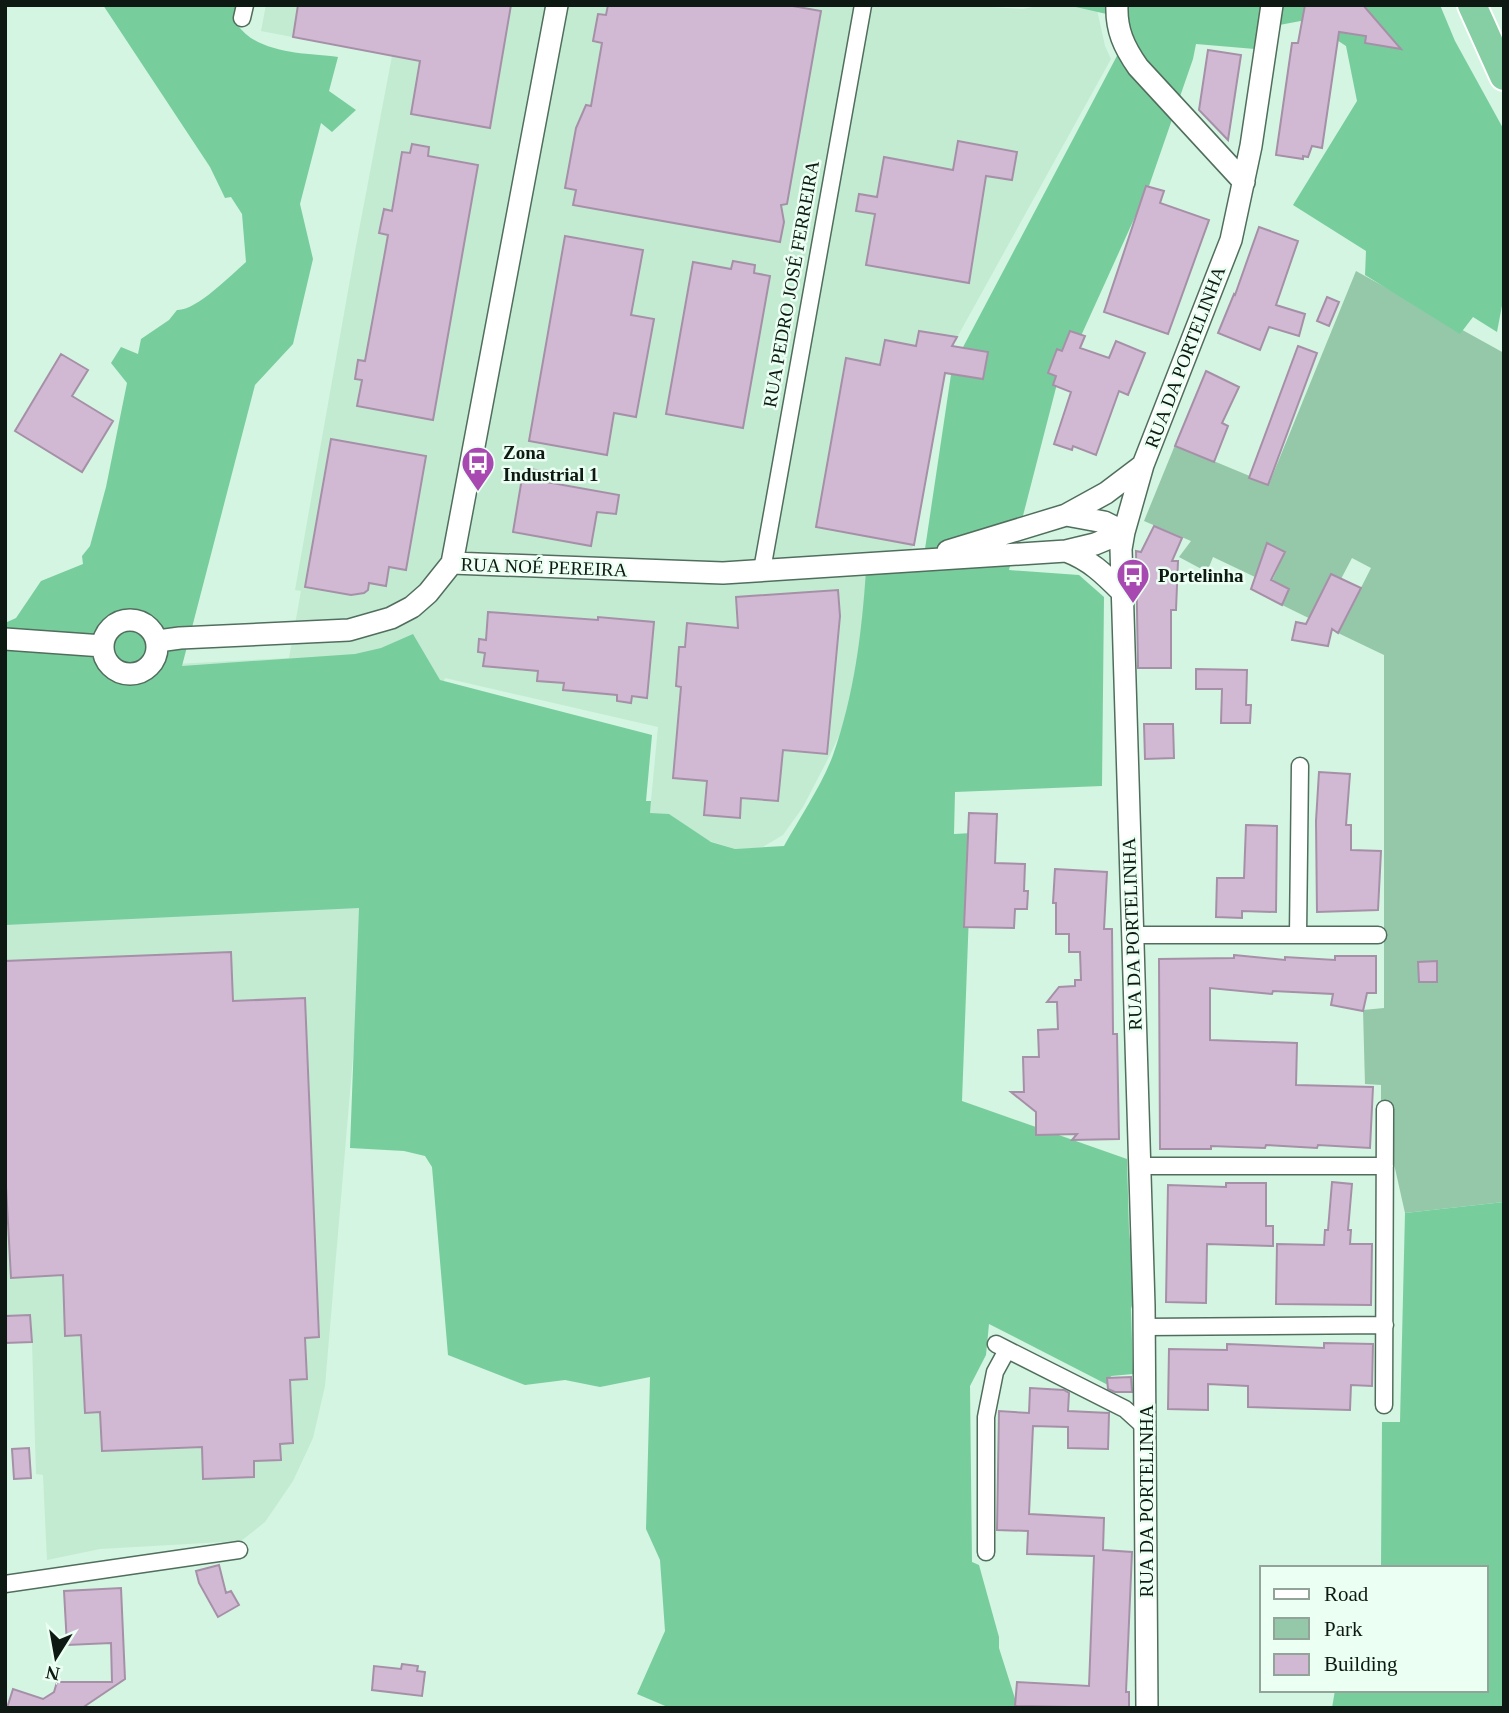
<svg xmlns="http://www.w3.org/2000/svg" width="1509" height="1713" viewBox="0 0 1509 1713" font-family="'Times New Roman',serif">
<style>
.built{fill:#c2ebd2}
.green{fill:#94c8a9}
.forest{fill:#78cd9d}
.building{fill:#d1b9d3;stroke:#a690a8;stroke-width:2}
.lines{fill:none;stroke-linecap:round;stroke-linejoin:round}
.street-casing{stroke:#516e5d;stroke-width:19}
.secondary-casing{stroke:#516e5d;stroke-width:24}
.highway-casing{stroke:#fff;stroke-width:32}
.street{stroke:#fff;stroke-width:16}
.secondary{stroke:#fff;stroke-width:21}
.highway{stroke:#86cfa5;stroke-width:28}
.labels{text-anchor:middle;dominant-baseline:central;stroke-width:5;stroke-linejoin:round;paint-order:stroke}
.street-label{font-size:19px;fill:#0d1912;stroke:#ebfff3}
.poi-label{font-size:19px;font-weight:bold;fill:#0d1912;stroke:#ebfff3;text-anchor:start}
</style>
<rect width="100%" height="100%" fill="#d4f5e1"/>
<path class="built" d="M266 5H960L1023 9 1043 5H1096L1105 46 1111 59 949 352 914 545 884 584 848 716 830 755 803 807 783 835 761 848 735 849 649 822 658 727 445 678 366 904 325 1386 313 1438 293 1481 265 1522 241 1541 100 1549 47 1560 43 1475 36 1474 32 1342 5 1343V658L176 664 289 658 301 591 295 590 356 246 392 56 261 31Z"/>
<path class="green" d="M1356 271 1504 353V1202L1405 1213 1381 1106V1085L1365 1084 1363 1010 1384 1008V655L1338 633 1371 568 1352 558 1341 579 1331 574 1323 625 1282 605 1289 589 1272 581 1285 552 1267 544 1255 577 1213 557 1207 572 1179 557 1191 541 1144 521 1175 445 1269 484Z"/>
<path class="forest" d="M103 5H240L237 24C257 54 304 53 338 57L329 91 356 110 332 132 321 123 300 204 313 259 293 344 255 385 182 666 355 654 381 648 413 634 440 680 652 735 646 801H651L650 813 669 814 711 842 735 849 784 846C799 819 823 783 833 755 854 696 862 632 866 570L922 569 952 368 1119 52 1111 15 1067 5H1440L1455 41 1504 130V295L1497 332 1473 317 1460 334 1365 275 1366 251 1293 205 1357 101 1346 46 1306 20 1258 29 1255 49 1196 44 1193 59 1149 186 1071 358 1058 380 1009 570 1079 575 1104 597 1102 786 955 792 954 834 972 833 962 1101 1127 1159 1129 1231 1136 1293 1131 1309 1133 1374 1111 1376 1108 1385 989 1324 986 1355 970 1386 972 1562 979 1565 999 1637V1648L1018 1708H670L637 1694 665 1631 660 1560 646 1529 650 1377 600 1387 565 1380 525 1385 448 1355 432 1167 425 1156 404 1151 350 1148 359 908 5 925V623L16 618 41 581 83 564 82 556 90 546 106 487 127 383 111 363 121 347 138 354 141 339 169 320 177 310C196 311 231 275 246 262L242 214 231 197 225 198 210 167Z
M1504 1202V1708H1332L1335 1690H1486V1568H1381L1382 1422H1400L1405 1213Z"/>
<path class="building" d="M298 5H511L490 128 411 114 420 61 293 37Z
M608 5H787L821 11 787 204 781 205 784 222 780 242 573 205 576 190 565 188 576 128 586 105 591 106 602 43 593 41 598 14 606 15Z
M1305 5H1363L1401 49 1365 43 1366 36 1339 32 1322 148 1312 146 1308 157 1303 156V159L1276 155 1292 43H1298Z
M1208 50 1241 55 1228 140 1199 110Z
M958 141 1017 152 1012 180 986 176 969 283 866 265 875 214 856 211 859 194 877 197 884 157 953 170Z
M412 144 429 147 428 156 478 165 433 420 357 406 362 380 355 379 358 360 365 361 385 252 388 235 379 233 384 209 392 211 402 152 410 153Z
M1146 186 1164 191 1160 203 1209 220 1168 334 1104 312Z
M1259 227 1298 241 1276 305 1305 314 1299 336 1269 327 1260 350 1218 333 1234 294 1235 295Z
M565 236 643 250 631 315 654 319 636 417 614 413 607 455 529 441Z
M733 261 755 265 754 273 770 276 743 428 666 414 693 262 731 269Z
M1327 297 1339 302 1329 326 1317 321Z
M919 331 957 337 952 346 988 352 983 379 945 373 914 545 816 527 846 358 880 365 885 340 916 346Z
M1070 331 1085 336 1080 348 1109 358 1116 341 1145 353 1128 395 1119 391 1096 455 1073 446 1072 450 1054 444 1071 392 1053 385 1056 376 1048 373 1057 349 1062 351Z
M1298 346 1317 353 1268 485 1249 478Z
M61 354 88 370 72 396 113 421 82 472 15 431Z
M1206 371 1239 387 1222 423 1228 426 1214 462 1175 446Z
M331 439 426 456 406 570 389 567 386 586 369 583 368 590 364 593 351 595 305 587Z
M530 469 548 472 546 482 619 495 616 514 597 512 591 546 513 532 522 478 529 479Z
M1154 526 1182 538 1172 561H1178L1176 610H1171V668H1138L1136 551 1141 552Z
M1267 543 1285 552 1271 580 1289 589 1282 605 1251 589Z
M1331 574 1361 588 1338 633 1332 629 1328 646 1292 640 1296 622 1306 624Z
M838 590 840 616 827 754 783 750 778 801 741 798 740 818 704 815 707 781 673 778 681 687 676 686 679 647H685L687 623 738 628 736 597Z
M488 612 598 620V617L654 622 647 698 632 696 631 703 617 701V695L563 690 564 683 537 681 538 671 483 666 485 653 478 652 479 639 486 640Z
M1196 669 1247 670 1246 705H1251L1250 723H1221L1222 689H1196Z
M1144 724H1173L1174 758 1145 759Z
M1319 772 1350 774 1346 825H1351V850L1381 851 1378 910 1317 912 1316 821Z
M969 813 997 814 995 863 1025 864 1024 891H1028L1027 909H1015L1014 928 964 927Z
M1246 825 1277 826 1276 912 1242 911V918L1216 917 1217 878H1244Z
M1055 869 1107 872 1104 929H1112L1113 1034H1117L1119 1139 1072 1140 1077 1134 1036 1135V1112L1011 1092H1024L1023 1057H1039L1038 1030 1058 1029 1057 1002H1047L1059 987 1075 986V980H1081L1080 952H1069V934H1056V903H1053Z
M231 952 233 1001 305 998 319 1337 305 1338 307 1379 290 1380 293 1443 280 1444 281 1460 254 1461V1477L203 1479 202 1447 102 1451 100 1412 85 1413 81 1335 65 1336 63 1275 11 1278 5 1168V961Z
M1234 955 1285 960V957L1335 960V956H1376V993H1367L1363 1011 1331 1005 1333 994 1273 991 1272 994 1210 988V1040L1297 1043 1296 1085 1373 1087 1370 1148 1318 1145 1317 1148 1266 1145 1265 1148 1211 1146V1149H1160L1159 959 1234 958Z
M1437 961V982H1419L1418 962Z
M1332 1182 1352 1184 1348 1230H1351L1350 1244H1372L1371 1305 1276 1304 1277 1244 1324 1245 1325 1230H1328Z
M1226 1183H1266V1226H1273V1246L1207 1244 1206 1303 1166 1302 1168 1185 1226 1187Z
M30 1315 32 1342 5 1343V1316Z
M1324 1343 1373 1344 1372 1386 1351 1385 1350 1410 1248 1407V1386L1208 1384V1410L1168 1409 1169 1349 1227 1350V1344L1324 1348Z
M1131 1377 1132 1392H1115L1108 1389 1107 1378Z
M1030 1388 1064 1390 1069 1393 1068 1411 1109 1413 1108 1449 1068 1448V1427L1033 1426 1029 1514 1104 1518 1103 1550 1132 1552 1126 1692H1129V1708L1015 1706 1017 1682 1089 1686 1094 1556 1027 1554 1028 1531 997 1530 999 1411 1029 1413Z
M29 1448 31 1478 14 1479 12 1449Z
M219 1565 226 1593 231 1591 239 1605 218 1617 199 1583 196 1571Z
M121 1588 125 1679 82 1708H7L13 1689 43 1699 54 1692 57 1682H112L111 1643 67 1645 64 1591Z
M402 1664 418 1666 417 1671 425 1672 422 1696 372 1690 374 1666 401 1669Z"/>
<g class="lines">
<defs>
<path id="street" d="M242 18 245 5
M762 570 863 5
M1132 935H1378
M1298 935 1300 766
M1139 1166H1385
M1145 1327 1385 1325
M996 1344 1125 1409 1146 1428
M1384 1405 1385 1109
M986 1552V1417L995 1372 1007 1350
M5 1584 239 1550"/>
<path id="secondary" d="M1117 5C1116 30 1124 47 1138 67L1244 182
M1066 515 1104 522 1124 532
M948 551 1066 515 1106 493 1143 465
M1066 551C1090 560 1104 574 1122 592
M452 563 723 573 1066 551 1095 544 1124 532
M103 647a27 27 0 1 1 54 0a27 27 0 1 1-54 0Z
M5 639 103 646
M158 641 180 638 349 630 391 618 412 607 428 593 452 563 557 5
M1147 1708 1144 1306 1121 549 1124 532 1143 465 1231 240 1251 146 1272 5"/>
<path id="highway" d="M1472 5 1504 76"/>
</defs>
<use href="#street" class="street-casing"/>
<use href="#secondary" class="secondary-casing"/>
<use href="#highway" class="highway-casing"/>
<use href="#street" class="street"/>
<use href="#secondary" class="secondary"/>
<use href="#highway" class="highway"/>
</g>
<defs>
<symbol id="bus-pin" viewBox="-11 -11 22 30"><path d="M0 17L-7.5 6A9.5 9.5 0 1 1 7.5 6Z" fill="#a849b2" stroke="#ebfff3"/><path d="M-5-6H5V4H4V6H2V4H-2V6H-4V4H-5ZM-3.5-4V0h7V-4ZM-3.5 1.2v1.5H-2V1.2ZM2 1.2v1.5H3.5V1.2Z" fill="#fff"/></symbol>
</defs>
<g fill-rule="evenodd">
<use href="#bus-pin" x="459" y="444" width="38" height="52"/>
<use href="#bus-pin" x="1114" y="556" width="38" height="52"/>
</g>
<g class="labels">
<g class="street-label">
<text transform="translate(791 284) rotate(-80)">RUA PEDRO JOSÉ FERREIRA</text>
<text transform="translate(1185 357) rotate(-69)">RUA DA PORTELINHA</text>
<text transform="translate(544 567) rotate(2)">RUA NOÉ PEREIRA</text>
<text transform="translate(1132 934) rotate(-92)">RUA DA PORTELINHA</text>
<text transform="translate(1146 1501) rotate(-90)">RUA DA PORTELINHA</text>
</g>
<g class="poi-label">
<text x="503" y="452">Zona<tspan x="503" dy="22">Industrial 1</tspan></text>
<text x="1158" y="575">Portelinha</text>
</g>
</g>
<rect width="1509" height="1713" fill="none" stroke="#0d1912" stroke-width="14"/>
<rect x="1260" y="1566" width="228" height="126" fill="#ebfff3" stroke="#92a399" stroke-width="2"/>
<rect x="1274" y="1589" width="35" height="10" fill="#ffffff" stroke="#92a399" stroke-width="2"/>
<text x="1324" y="1601" font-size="21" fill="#0d1912">Road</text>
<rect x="1274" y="1618" width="35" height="21" fill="#94c8a9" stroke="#92a399" stroke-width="2"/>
<text x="1324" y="1636" font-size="21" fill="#0d1912">Park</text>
<rect x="1274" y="1654" width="35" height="21" fill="#d1b9d3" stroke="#92a399" stroke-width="2"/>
<text x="1324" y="1671" font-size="21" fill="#0d1912">Building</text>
<g transform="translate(56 1657) rotate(191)" stroke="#ebfff3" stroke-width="5" paint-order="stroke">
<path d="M0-5L12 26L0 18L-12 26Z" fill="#0d1912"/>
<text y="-10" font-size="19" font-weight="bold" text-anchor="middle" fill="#0d1912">N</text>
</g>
</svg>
